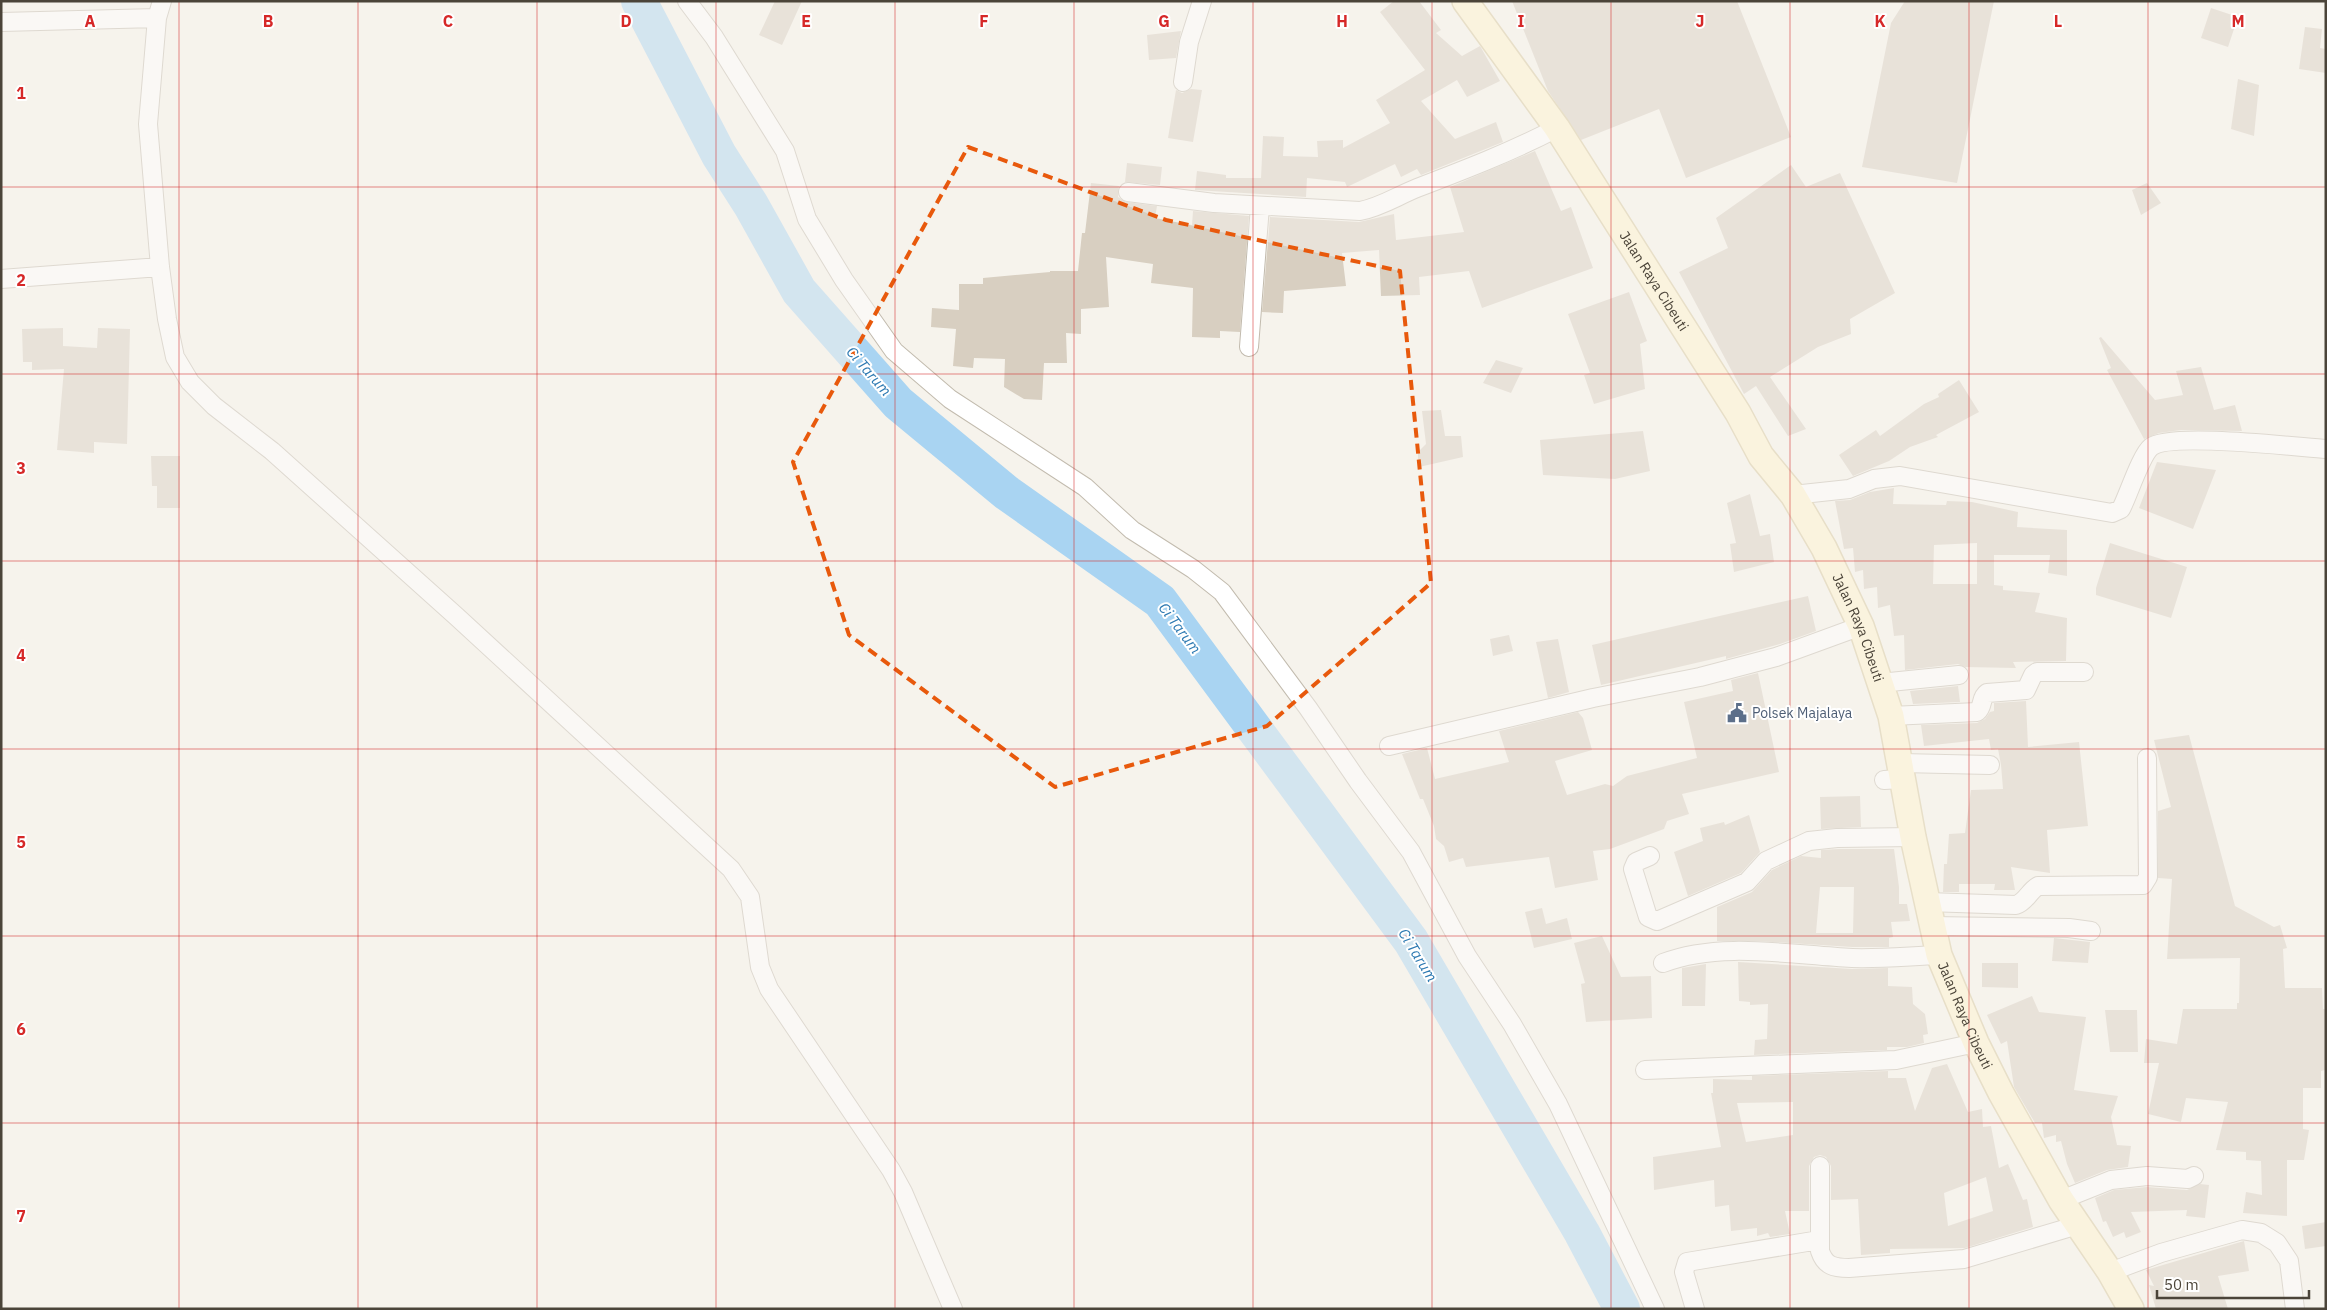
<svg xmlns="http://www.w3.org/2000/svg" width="2327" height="1310" viewBox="0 0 2327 1310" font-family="'IBM Plex Sans',sans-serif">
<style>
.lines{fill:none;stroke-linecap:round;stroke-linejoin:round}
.river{stroke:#a9d4f2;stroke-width:36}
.building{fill:#d8cfc1;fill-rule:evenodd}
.street-casing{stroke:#c2bbae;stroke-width:20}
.secondary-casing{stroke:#d6c79b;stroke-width:28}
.street{stroke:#fff;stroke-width:18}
.secondary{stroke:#fff3cd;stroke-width:25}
.marked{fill:none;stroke:#e8590c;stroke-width:4;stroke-dasharray:10 6;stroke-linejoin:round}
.grid{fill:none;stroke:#d62828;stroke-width:1;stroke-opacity:0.55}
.labels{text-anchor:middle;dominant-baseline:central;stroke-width:4;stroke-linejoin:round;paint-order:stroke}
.street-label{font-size:14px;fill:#4b4439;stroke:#fff}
.service-label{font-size:14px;fill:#4e5e75;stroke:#fff;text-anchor:start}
.water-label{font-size:15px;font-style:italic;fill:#2e7ab2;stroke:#fff}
.grid-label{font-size:16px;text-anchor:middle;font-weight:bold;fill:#d62828;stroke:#fff;stroke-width:4;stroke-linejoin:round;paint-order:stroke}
</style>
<rect width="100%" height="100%" fill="#f6f3ec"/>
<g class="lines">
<path class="river" d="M639 1 719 155 751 205 799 291 898 403 1007 493 1160 601 1411 941 1582 1233 1622 1309"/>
</g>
<path class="building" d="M775 1H802L782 45 759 35Z
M1394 1H1419L1441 30 1436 33 1462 56 1480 46 1500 81 1467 97 1457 80 1421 101 1455 139 1496 122 1503 142 1421 175 1417 169 1401 177 1395 164 1347 187 1345 182 1307 178 1306 197 1195 190 1197 171 1226 175V178H1261L1263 136 1284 137 1283 156 1318 157 1317 141 1343 140V148L1390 123 1376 100 1425 70 1380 12Z
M1512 1H1737L1791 137 1686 178 1659 109 1581 140 1548 91Z
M1905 1H1994L1957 183 1862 167 1891 23Z
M2211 8 2238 17 2228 47 2201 38Z
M2305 27 2322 29 2320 48 2326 49V73L2299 69Z
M1181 31 1176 58 1149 60 1147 35Z
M2238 79 2259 85 2254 136 2231 129Z
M1191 89 1202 90 1193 142 1168 138 1176 90 1182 93Z
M1535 151 1561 211 1571 207 1593 268 1482 308 1469 271 1419 277 1420 295 1381 296 1379 250 1342 253 1346 286 1284 291 1283 313 1262 312 1270 217 1359 222 1394 214 1396 240 1464 232 1450 187Z
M1127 163 1162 167 1160 185 1125 182Z
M1791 165 1806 187 1840 173 1895 293 1850 319 1851 334 1818 347 1770 377 1806 429 1788 436 1756 386 1744 394 1679 272 1728 248 1716 218Z
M1091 183 1119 186 1118 197 1126 202 1157 206 1155 218 1192 225 1193 211 1249 216 1240 332 1220 331V338L1192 337 1193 288 1151 283 1153 264 1106 257 1109 307 1081 309V334L1066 333 1067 363H1044L1042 400 1024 399 1004 387 1005 359 974 358 973 368 953 366 956 329 931 327 932 308 959 310V284H983V278L1050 272V271H1078L1082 233H1085Z
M2147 183 2161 203 2141 215 2132 190Z
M1629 292 1647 341 1640 344 1645 389 1594 404 1584 375 1590 373 1568 314Z
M63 328V346L97 348 98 328 130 329 127 444 94 442V453L57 450 64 369 32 370V362H23L22 329Z
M2101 337 2155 400 2183 395 2176 371 2201 367 2214 410 2235 405 2242 431 2181 430 2159 433 2144 439 2107 370 2111 368 2099 338Z
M1496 360 1523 368 1511 393 1483 383Z
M1959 380 1979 412 1936 435 1938 437 1910 447 1889 461 1853 476 1839 455 1876 430 1880 436 1924 404 1939 397 1938 394Z
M1441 410 1445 436H1461L1463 457 1419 467 1418 452 1426 444 1422 411Z
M1643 431 1650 471 1615 479 1543 475 1540 440Z
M151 456H180V508H157V486H152Z
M2157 462 2216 470 2193 529 2139 508Z
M1894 488 1893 504 1946 505 1947 501 1972 502 2018 512 2017 527 2067 530V576L2048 573 2050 555H1994V585L2003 586V590L2040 593 2035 612 2067 618 2066 661 2013 662 2016 668 1965 667 1958 664 1905 670 1904 635 1894 636 1890 605 1878 608 1877 587 1864 589 1863 570 1855 572 1853 548 1844 549 1835 501 1850 500 1870 492ZM1977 543V584H1933L1934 545Z
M1750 494 1760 536 1770 534 1774 562 1734 572 1730 544 1736 543 1727 503Z
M2110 543 2187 567 2171 618 2096 595V588Z
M1808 596 1816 631 1780 644 1726 659V656L1601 685 1592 645Z
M1509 635 1513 651 1493 656 1490 639Z
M1558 639 1569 692 1548 698 1536 642Z
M1758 673 1779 772 1682 794 1689 814 1667 821 1664 829 1610 849 1593 851 1598 880 1555 888 1549 857 1466 867 1463 858 1449 862 1444 846 1436 839 1434 826 1423 799H1420L1402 754 1427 748 1435 779 1509 762 1499 731 1578 712 1583 718 1592 750 1555 761 1567 795 1605 784 1613 786 1627 776 1697 758 1684 702 1733 691 1731 680Z
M1958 686 1960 702 1913 704 1910 691Z
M2026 701 2028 747 2079 742 2088 826 2047 830 2050 873 2011 867 2015 890H1994L1995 884H1959V892H1943L1944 864H1947L1949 834 1965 833 1971 790 2003 789 2001 765 1998 749 1991 750 1989 739 1924 746 1921 725 1977 723 1985 719 1990 712 1994 711V703Z
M2189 735 2235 906 2274 927 2280 925 2287 948 2283 949 2285 988H2322L2323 1009H2326L2325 1070 2321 1071V1088H2303V1129L2309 1130 2304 1160H2287V1216L2243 1213 2246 1192 2262 1195 2261 1161 2246 1160V1152L2216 1150 2228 1102 2186 1098 2181 1122 2148 1114 2159 1063H2144L2146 1039 2177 1044 2183 1009H2237V1003H2239L2240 958 2167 959 2172 879 2158 878V811L2171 807 2154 740Z
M1860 796 1861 827 1821 829 1820 797Z
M1749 815 1760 852 1741 873 1688 896 1674 852 1703 841 1700 828 1724 822 1725 825Z
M1838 849H1894L1899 887V904H1907L1910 921 1891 922 1893 937 1889 938V947H1852L1757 941H1717V907L1752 892 1772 870 1801 856 1821 858V850ZM1820 887H1854L1853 933H1816Z
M1542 908 1546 924 1567 918 1572 939 1534 948 1525 912Z
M1602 936 1621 977 1651 976 1652 1018 1586 1022 1581 984 1585 983 1574 943Z
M2054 938 2090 942 2088 963 2052 961Z
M1738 962 1852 969 1888 968V986L1912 987 1913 1004 1925 1014 1928 1034 1923 1035 1924 1043 1907 1047H1887V1050L1754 1055 1755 1040 1767 1039 1768 1004 1750 1005V1002L1739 1001Z
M1982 963H2018V988L1982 987Z
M1706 964 1705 1006H1682V968Z
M2032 996 2039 1012 2086 1017 2074 1090 2118 1096 2111 1117 2117 1145 2131 1146 2128 1167 2107 1170 2075 1183 2067 1164 2061 1141 2056 1142V1135L2044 1138 2042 1123H2035L2014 1087 2007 1041 2001 1044 1987 1015Z
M2105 1010H2137L2138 1052H2110Z
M1947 1064 1968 1112 1982 1109 1983 1127 1991 1126 1999 1168 2008 1164 2023 1200 2027 1199 2033 1227 1965 1248 1890 1249V1253L1861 1255 1858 1199 1831 1200V1166L1826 1157 1820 1155 1814 1157 1809 1166V1211H1785L1790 1234 1770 1237 1768 1233 1757 1236V1228L1731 1231 1729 1205 1715 1207 1714 1180 1654 1190 1653 1157 1721 1147 1711 1093H1713V1079L1752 1080V1076L1888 1071V1078H1906L1915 1111 1932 1068ZM1793 1102V1135L1746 1142 1737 1103ZM1986 1177 1993 1211 1948 1226 1944 1193Z
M2200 1184 2209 1185 2205 1218 2186 1216 2187 1210 2131 1212 2141 1232 2126 1238 2124 1232 2113 1237 2106 1221 2103 1222 2095 1198 2114 1190 2147 1187 2187 1190Z
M2326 1222V1246L2305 1249 2302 1226Z
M2244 1241 2249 1271 2218 1276 2228 1309H2156L2149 1285 2154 1286 2146 1270Z"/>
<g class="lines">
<defs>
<path id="street" d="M162 1 157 18 148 124 160 267 167 319 175 357 190 382 214 406 272 451 456 616 731 869 750 897 760 967 769 989 891 1170 903 1192 953 1309
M687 1 714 37 785 151 807 219 844 280 894 351 950 399 1085 487 1132 530 1193 569 1222 592 1308 708 1358 781 1411 852 1467 956 1512 1024 1558 1104 1655 1309
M1 22 157 18
M1183 82 1189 42 1202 1
M1128 192 1214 203 1360 211C1381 207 1397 196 1417 188 1464 170 1511 152 1557 128
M1 279 160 267
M1249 347 1260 206
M1793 495 1849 489 1874 479 1900 476 2112 513 2121 509C2128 496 2141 455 2151 447 2170 432 2296 447 2326 449
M1880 683 1959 675
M1891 716 1977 712C1984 706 1980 698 1987 693L2026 690 2033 675 2037 672H2084
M1389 746 1593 698 1700 677 1776 657 1861 626
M1901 763 1990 765
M1884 780 1901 779
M1650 856 1636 862 1633 869 1648 917 1657 921 1747 882 1766 861 1809 841 1837 838 1913 837
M1927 902 2016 905C2026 902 2029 891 2038 886L2143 885 2148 877 2147 758
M1931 926 2069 928 2091 931
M1663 963C1720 941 1791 955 1852 958 1881 959 1910 956 1939 955
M1645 1070 1896 1060 1976 1043
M1820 1166V1251C1825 1266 1834 1268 1849 1268L1964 1259 2078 1225
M2061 1200 2111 1180 2147 1176 2188 1179 2194 1176
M2110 1272 2161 1253 2242 1230 2261 1233 2277 1243 2289 1261 2295 1309
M1695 1309 1684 1272 1687 1262 1819 1240"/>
<g id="secondary">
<path id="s1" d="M1465 1 1557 128 1738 413 1761 456 1793 495 1824 548 1861 626 1891 716 1913 837 1939 955 1976 1043 2001 1093 2061 1200 2110 1272 2131 1309"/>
</g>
</defs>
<use href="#street" class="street-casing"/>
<use href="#secondary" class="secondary-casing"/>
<use href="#street" class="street"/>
<use href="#secondary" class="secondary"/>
</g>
<path d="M0 0H2327V1310H0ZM968 147 1166 220 1400 271 1431 583 1267 726 1055 787 849 635 793 462Z" fill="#f6f3ec" fill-opacity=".55" fill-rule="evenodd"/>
<path class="marked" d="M968 147 1166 220 1400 271 1431 583 1267 726 1055 787 849 635 793 462Z"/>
<path class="grid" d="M179 1V1309M358 1V1309M537 1V1309M716 1V1309M895 1V1309M1074 1V1309M1253 1V1309M1432 1V1309M1611 1V1309M1790 1V1309M1969 1V1309M2148 1V1309M1 187H2326M1 374H2326M1 561H2326M1 749H2326M1 936H2326M1 1123H2326"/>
<defs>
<symbol id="civic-bare" viewBox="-9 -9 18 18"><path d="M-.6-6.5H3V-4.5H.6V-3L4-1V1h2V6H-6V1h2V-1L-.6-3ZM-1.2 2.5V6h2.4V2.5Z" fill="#5c6f8a" stroke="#fff" stroke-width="2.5" paint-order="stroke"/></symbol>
</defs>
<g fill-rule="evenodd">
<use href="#civic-bare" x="1723" y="699" width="28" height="28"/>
</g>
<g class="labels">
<g class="street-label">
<text stroke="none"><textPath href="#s1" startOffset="338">Jalan Raya Cibeuti</textPath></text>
<text stroke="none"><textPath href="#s1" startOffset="742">Jalan Raya Cibeuti</textPath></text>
<text stroke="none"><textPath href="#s1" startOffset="1146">Jalan Raya Cibeuti</textPath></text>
</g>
<g class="service-label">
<text x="1752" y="713">Polsek Majalaya</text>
</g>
<g class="water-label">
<text transform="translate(869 371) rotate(49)">Ci Tarum</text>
<text transform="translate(1180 628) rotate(53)">Ci Tarum</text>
<text transform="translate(1418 955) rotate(58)">Ci Tarum</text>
</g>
</g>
<g class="grid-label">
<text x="90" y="27">A</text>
<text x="268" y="27">B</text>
<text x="448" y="27">C</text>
<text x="626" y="27">D</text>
<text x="806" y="27">E</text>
<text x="984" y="27">F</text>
<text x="1164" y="27">G</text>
<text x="1342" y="27">H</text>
<text x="1521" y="27">I</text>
<text x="1700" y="27">J</text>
<text x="1880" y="27">K</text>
<text x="2058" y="27">L</text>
<text x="2238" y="27">M</text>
<text x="21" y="99">1</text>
<text x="21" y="286">2</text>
<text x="21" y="474">3</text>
<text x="21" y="661">4</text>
<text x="21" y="848">5</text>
<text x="21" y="1035">6</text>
<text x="21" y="1222">7</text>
</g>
<rect width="2327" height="1310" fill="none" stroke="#4b4439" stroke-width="5"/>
<path d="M2157 1290v8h152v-8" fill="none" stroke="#4b4439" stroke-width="2.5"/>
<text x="2164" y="1290" font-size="15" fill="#4b4439" stroke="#ffffff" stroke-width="4" paint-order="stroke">50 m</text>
</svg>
